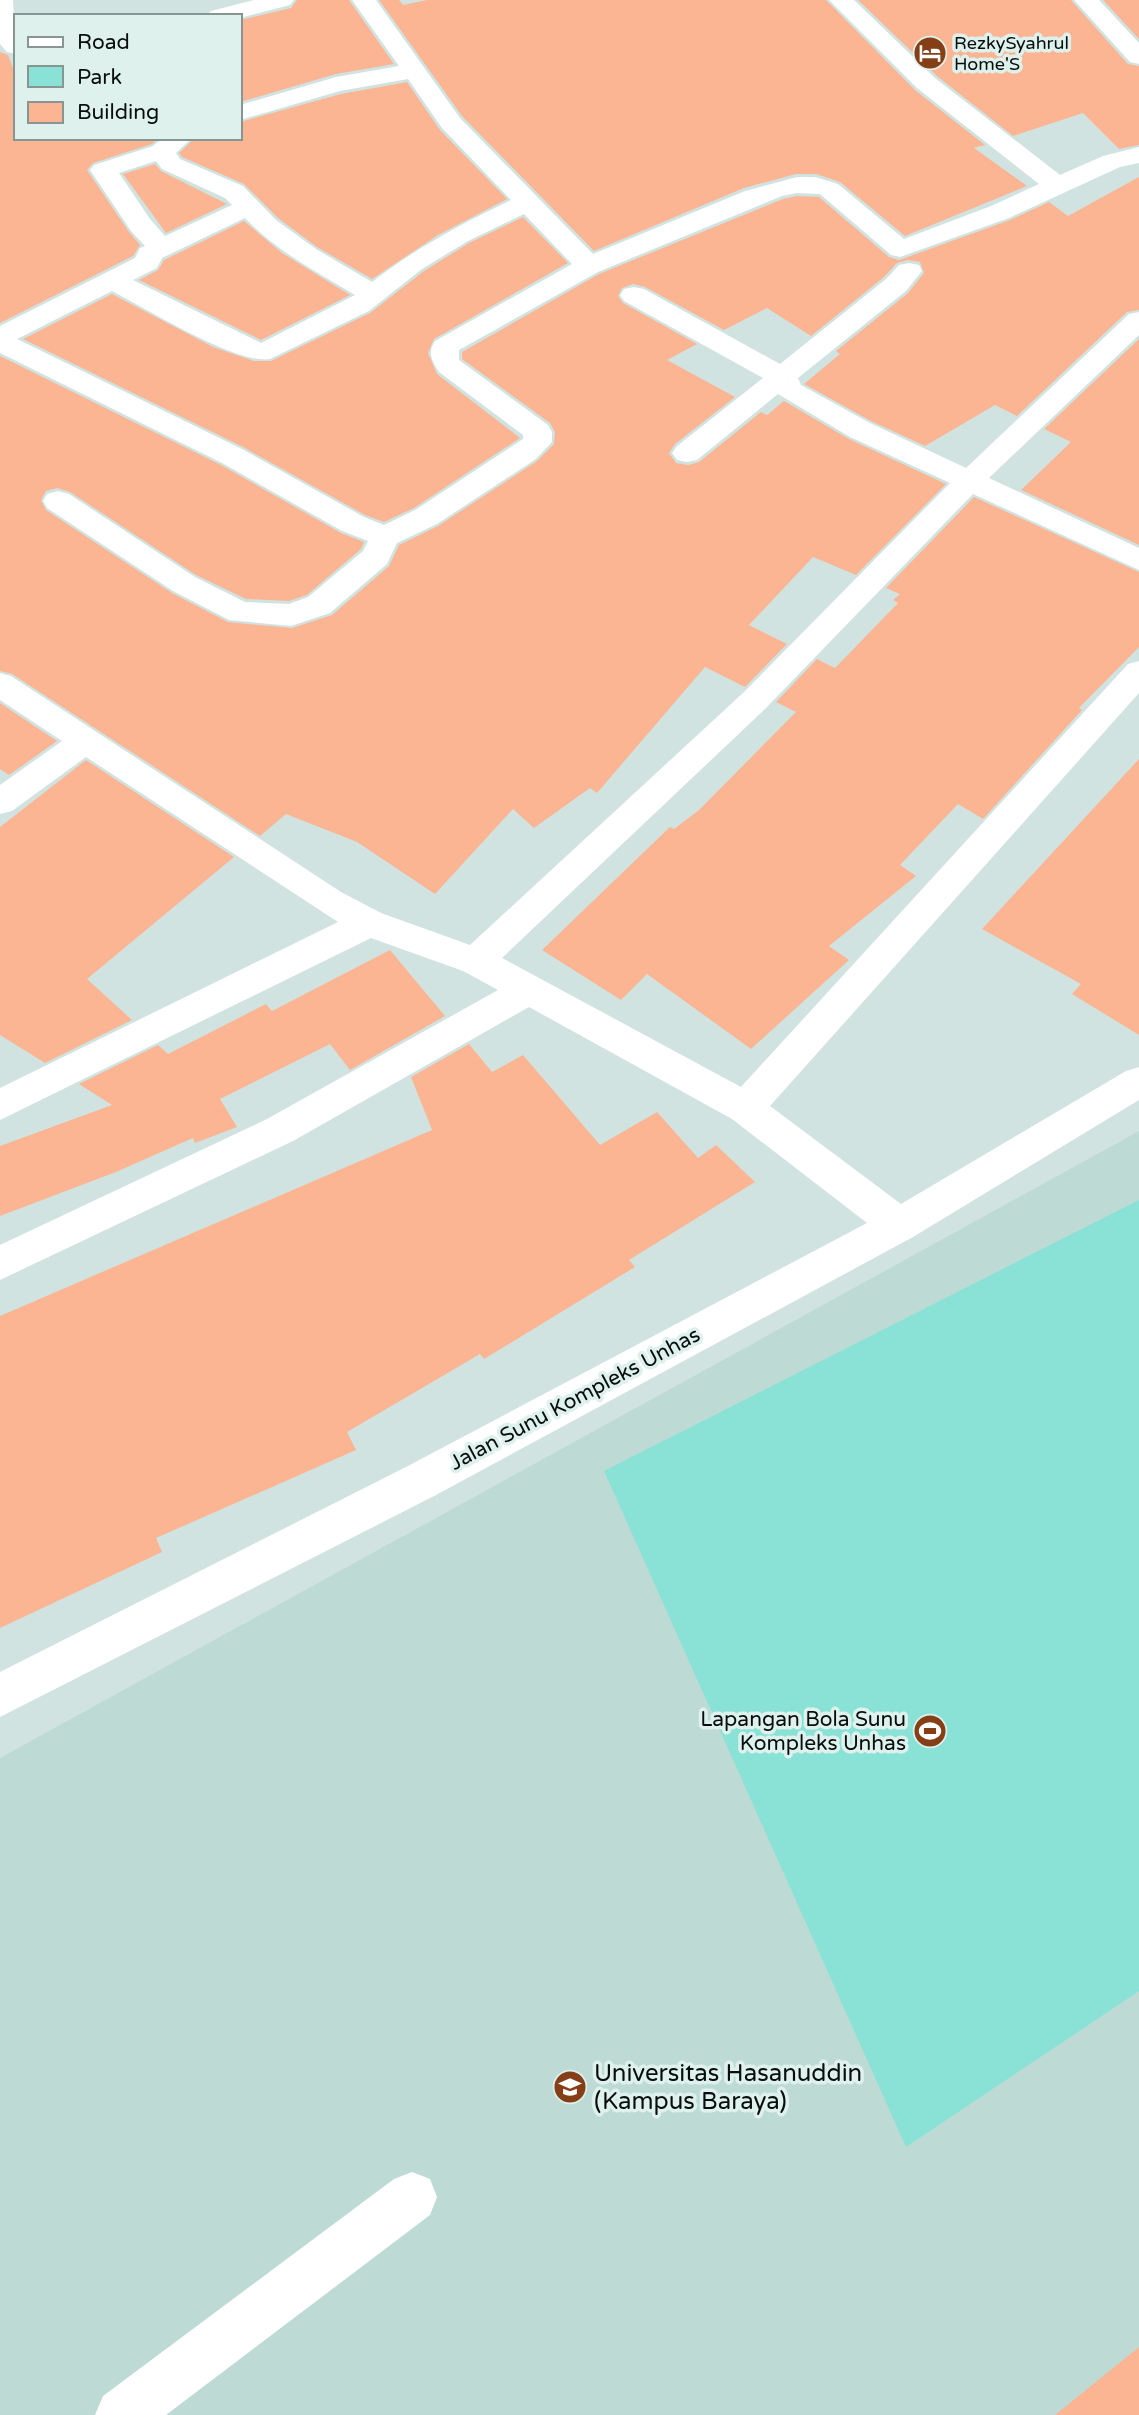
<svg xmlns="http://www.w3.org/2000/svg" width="1139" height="2415" viewBox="0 0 1139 2415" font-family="'Varela Round',sans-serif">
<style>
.built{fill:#bedad5}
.green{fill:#89e2d5}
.building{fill:#fbb593}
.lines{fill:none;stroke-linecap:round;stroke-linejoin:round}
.minor{fill:#fff;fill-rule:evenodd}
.labels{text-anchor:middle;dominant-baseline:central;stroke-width:7;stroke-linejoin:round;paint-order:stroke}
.far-poi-label{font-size:18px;fill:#080e0d;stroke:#def1ed;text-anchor:start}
.street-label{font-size:21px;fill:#080e0d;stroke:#def1ed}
.poi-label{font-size:21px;fill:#080e0d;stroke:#def1ed;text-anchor:end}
.near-poi-label{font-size:24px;fill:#080e0d;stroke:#def1ed;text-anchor:start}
</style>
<rect width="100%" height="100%" fill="#d1e3e0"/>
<path class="built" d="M1139 1131V2415H0V1758Z"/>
<path class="green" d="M1139 1200V1991L906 2147 604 1471Z"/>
<path class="building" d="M297 0H349L394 64 336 74 240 102V20L291 8Z
M379 0H399L403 5 427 0H826L915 90 985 145 974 148 1027 186 905 236 840 182 816 174H796L744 188 594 251 462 116Z
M858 0H1071L1128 64 1139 66V145L1119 149 1083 113 1013 136 937 76Z
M1103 0H1139V39Z
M0 52 8 55 16 76V138H158L152 144 93 163 87 170 129 232 140 245 133 256 0 323Z
M407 82 440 130 507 199 438 235 372 279 317 247 278 218 244 184 182 157 179 153 195 138H240V122L341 94Z
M155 164 161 171 227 204 166 233 123 174Z
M1139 177V310L1127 312 1017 416 995 405 925 446 871 421 804 384 840 354 836 351 908 293 924 273 920 262 908 260 897 263 884 277 811 336 767 308 724 330 645 287 633 284 622 288 618 296 623 303 697 344 667 360 735 397 675 444 669 453 676 463 688 465 699 462 761 412 767 415 784 401 849 439 946 484 856 575 813 557 749 625 787 644 745 687 705 667 597 793 590 788 534 828 513 809 435 894 357 842 286 814 260 836 12 674 0 671V356L221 465 341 533 364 542 361 549 307 595 289 601 246 599 196 575 70 492 57 488 46 491 41 500 46 510 172 593 228 622 292 628 332 615 389 566 399 545 438 526 537 461 554 444 555 432 550 423 462 359V352L599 274 783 199 797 196 819 197 889 257 899 260 1010 220 1049 202 1068 216Z
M523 217 568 263 434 339 428 353 437 374 520 438 414 508 384 522 365 515 243 447 23 339 112 294 213 347 254 361H271L370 313 424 271 469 243Z
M244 221 282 253 350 295 261 340 139 280 158 270 164 260Z
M1139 339V545L1021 490 1071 442 1044 429Z
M974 497 1139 572V647L1079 708 1082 710 983 819 958 804 900 865 916 876 829 946 849 960 751 1049 647 974 621 1000 542 950 670 827 674 829 699 810 796 712 776 702 817 659 835 668 898 603 893 600 900 594 886 588Z
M0 703 57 741 9 775 0 769Z
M1139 759V1035L1072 994 1081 984 982 929Z
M86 760 234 857 87 979 132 1020 45 1063 0 1035V827Z
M390 950 445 1016 350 1070 330 1044 220 1099 237 1127 195 1143 193 1138 116 1172 0 1216V1146L112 1105 79 1084 158 1045 168 1054 266 1004 272 1011Z
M469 1044 492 1072 523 1055 600 1145 657 1112 698 1158 716 1145 755 1182 629 1260 635 1267 484 1359 480 1354 347 1432 356 1450 156 1538 162 1552 0 1628V1316L432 1130 411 1077Z
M1139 2347V2415H1055Z"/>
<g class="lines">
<path class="minor" d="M0 0H13L16 54 7 52 0 44Z
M254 0H294L290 5 240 18V16H207L211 11Z
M352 0H376L460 118 593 254 745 191 797 177H815L838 184 904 239 991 206 1039 184 917 88 829 0H854L935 78 1060 175 1103 156 1139 147V163L1120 167 1009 218 900 257 891 255 820 194 797 193 782 196 598 272 459 350V360L548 425 552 432V442L536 459 437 524 397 543 387 564 330 613 291 626 229 620 173 591 47 508 43 501 47 494 58 491 69 494 195 577 245 602 289 604 308 597 363 551 368 541 342 531 222 463 0 353V326L135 258 140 248 145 246 131 231 90 170 94 165 153 146 163 138H192L176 153 180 159 243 186 276 220 316 249 372 282C416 248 461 224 511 200L442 128 408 79 340 91 240 120V105L336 77 399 66ZM156 161 162 169 225 198 232 205 165 236 150 219 119 173ZM524 214 572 264 435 341C427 353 432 361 439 372L523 435V439L415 510 384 525 364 517 242 449 17 339 112 291C145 308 237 365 270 359L369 311 422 269 468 241ZM245 218C276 251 317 272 355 295L261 343 133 280 157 268 162 258Z
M1074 0H1099L1139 43V64L1130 62Z
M909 263 919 265 922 271 906 291 798 378 801 385 870 423 966 468 1129 314 1139 312V335L989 478 1139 548V570L973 494 766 708 502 958 741 1087 1128 664 1139 661V693L770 1106 901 1204 1126 1071 1139 1067V1100L913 1237 436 1495 0 1717V1672L406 1467 867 1223 732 1119 529 1007 293 1141 0 1280V1245L267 1119 498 990 463 971 371 938 0 1120V1088L338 922 86 757 12 811 0 814V785L62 741 0 700V673L11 676 341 892 381 913 470 945 744 692 950 483 850 437 778 394 697 460 687 462 677 460 672 453 677 446 763 378 624 301 620 295 624 289 634 287 644 289 780 364 886 279 899 265Z
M412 2172 430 2179 437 2197 430 2215 166 2415H95L103 2396 394 2179Z"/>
</g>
<defs>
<symbol id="hotel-disc" viewBox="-11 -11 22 22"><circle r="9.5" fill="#843f17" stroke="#def1ed"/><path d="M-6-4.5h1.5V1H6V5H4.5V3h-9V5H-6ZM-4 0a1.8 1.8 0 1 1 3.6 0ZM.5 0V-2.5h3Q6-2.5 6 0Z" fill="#fff"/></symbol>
<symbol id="stadium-disc" viewBox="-11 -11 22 22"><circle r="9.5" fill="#843f17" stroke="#def1ed"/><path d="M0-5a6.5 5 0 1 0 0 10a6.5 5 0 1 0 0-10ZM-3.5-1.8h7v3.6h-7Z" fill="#fff"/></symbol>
<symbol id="university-disc" viewBox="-11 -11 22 22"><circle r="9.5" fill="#843f17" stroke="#def1ed"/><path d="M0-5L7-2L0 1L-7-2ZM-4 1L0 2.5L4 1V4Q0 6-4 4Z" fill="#fff"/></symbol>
</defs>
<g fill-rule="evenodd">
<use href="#hotel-disc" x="911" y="34" width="38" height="38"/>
<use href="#stadium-disc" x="911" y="1712" width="38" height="38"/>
<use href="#university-disc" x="551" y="2068" width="38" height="38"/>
</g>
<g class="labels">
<g class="far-poi-label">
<text x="954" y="43">RezkySyahrul<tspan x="954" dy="21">Home'S</tspan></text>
</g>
<g class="street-label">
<text transform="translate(575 1399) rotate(-28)">Jalan Sunu Kompleks Unhas</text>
</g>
<g class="poi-label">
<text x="906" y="1719">Lapangan Bola Sunu<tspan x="906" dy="24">Kompleks Unhas</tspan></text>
</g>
<g class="near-poi-label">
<text x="594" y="2073">Universitas Hasanuddin<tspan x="594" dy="28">(Kampus Baraya)</tspan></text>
</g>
</g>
<rect x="14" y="14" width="228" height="126" fill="#def1ed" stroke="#889693" stroke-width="2"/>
<rect x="28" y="37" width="35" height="10" fill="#ffffff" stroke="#889693" stroke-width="2"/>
<text x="77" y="49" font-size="21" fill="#080e0d">Road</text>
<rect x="28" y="66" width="35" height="21" fill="#89e2d5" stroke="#889693" stroke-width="2"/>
<text x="77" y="84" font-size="21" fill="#080e0d">Park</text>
<rect x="28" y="102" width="35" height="21" fill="#fbb593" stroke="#889693" stroke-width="2"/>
<text x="77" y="119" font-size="21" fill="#080e0d">Building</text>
</svg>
